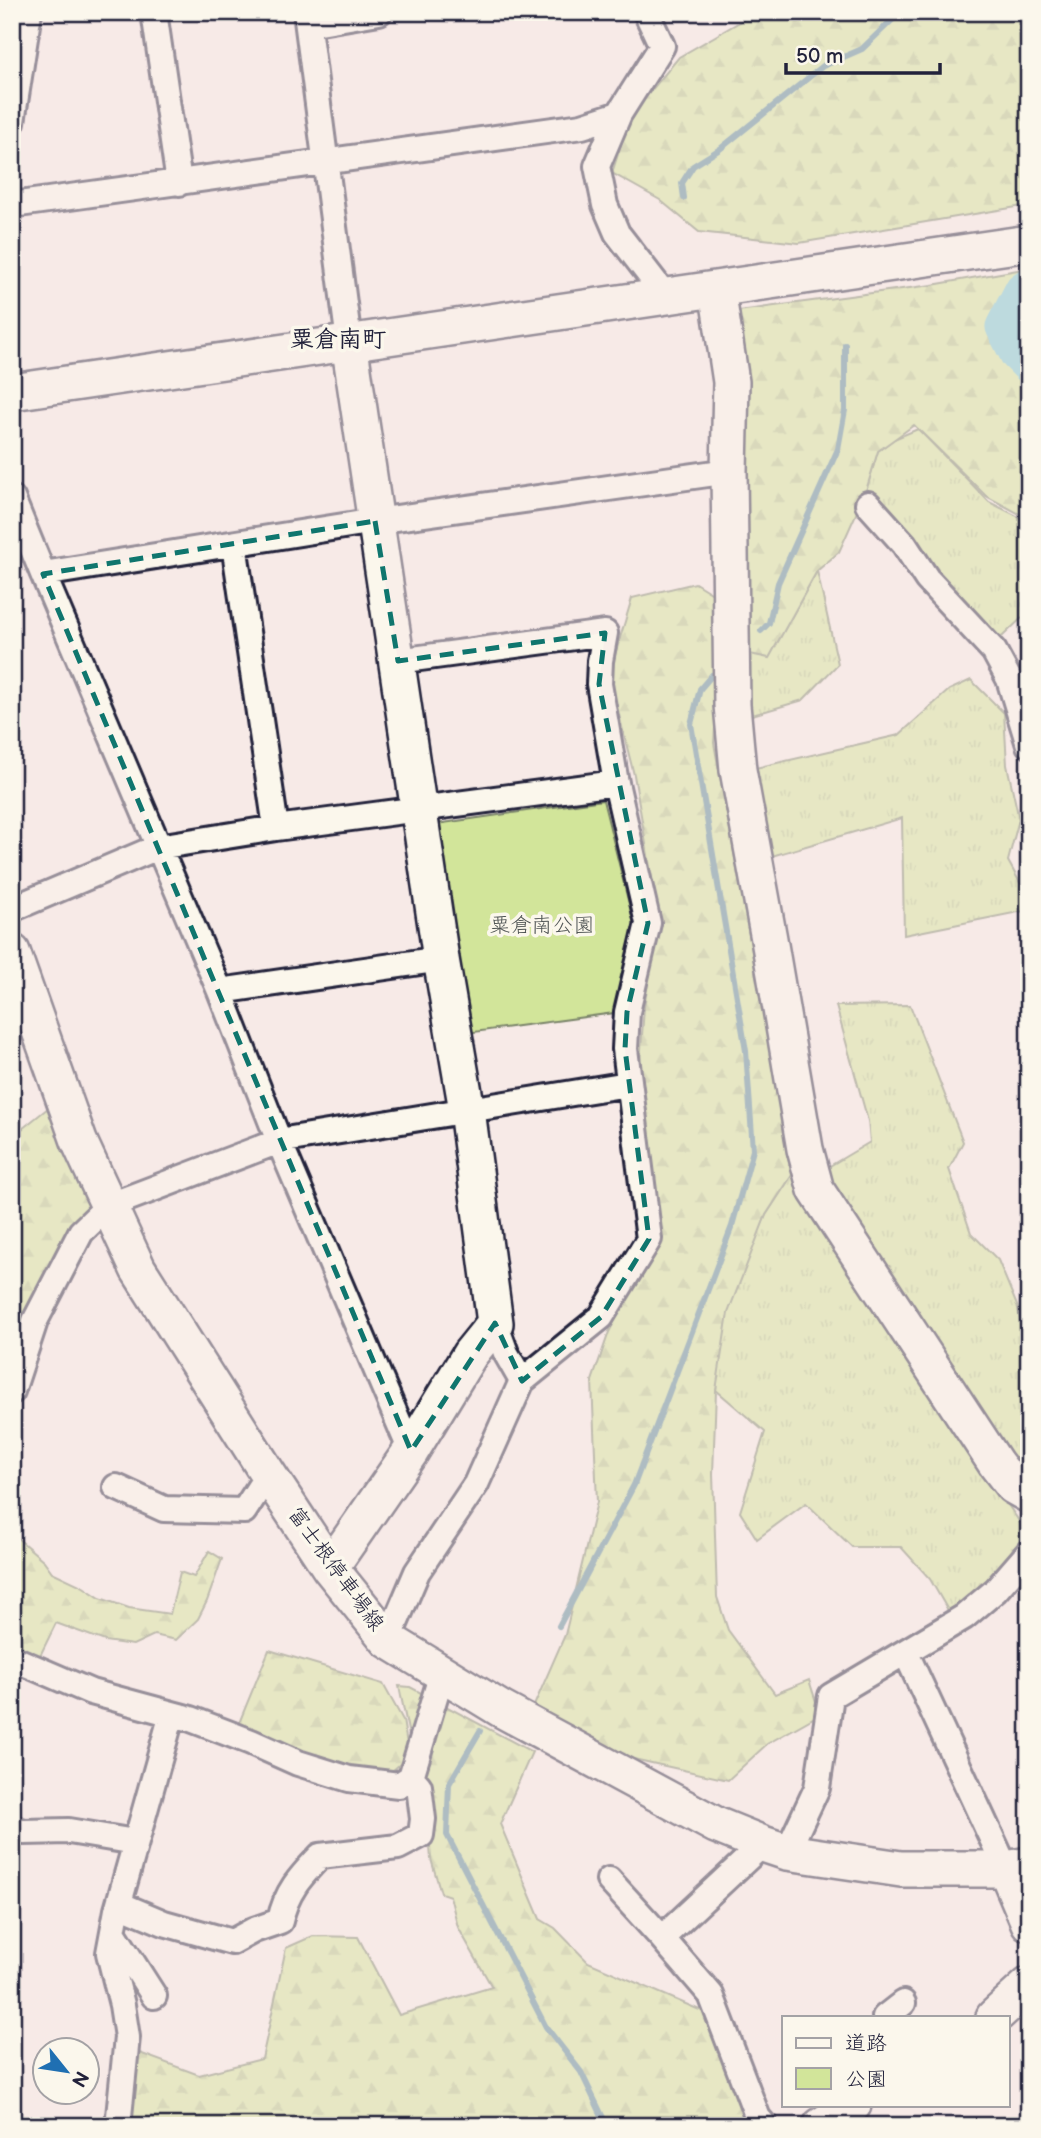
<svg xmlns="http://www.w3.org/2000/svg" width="1041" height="2138" viewBox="0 0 1041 2138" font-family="'Balsamiq Sans','Klee One',sans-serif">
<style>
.grass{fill:url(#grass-tufts);stroke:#7a846a;stroke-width:2}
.forest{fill:url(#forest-firs);stroke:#7a846a;stroke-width:2}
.green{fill:#d2e59a;stroke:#7a846a;stroke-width:2}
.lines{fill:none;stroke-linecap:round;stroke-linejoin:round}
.stream{stroke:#558596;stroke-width:6}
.river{stroke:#77c7d3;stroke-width:37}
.street-casing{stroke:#22223b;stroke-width:30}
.secondary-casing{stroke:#22223b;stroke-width:40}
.street{stroke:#fbf7ec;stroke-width:24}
.secondary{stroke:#fbf7ec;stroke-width:35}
.marked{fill:none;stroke:#0f766e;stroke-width:5;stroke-dasharray:14 9;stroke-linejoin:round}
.labels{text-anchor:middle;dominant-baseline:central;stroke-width:7;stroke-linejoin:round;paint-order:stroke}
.park-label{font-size:21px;fill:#4e5353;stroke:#fbf7ec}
.street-label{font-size:21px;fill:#22223b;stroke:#fbf7ec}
.quarter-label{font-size:24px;font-weight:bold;fill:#22223b;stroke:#fbf7ec}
</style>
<defs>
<pattern id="grass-tufts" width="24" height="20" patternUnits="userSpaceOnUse" patternTransform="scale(1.75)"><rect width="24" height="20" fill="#d2e59a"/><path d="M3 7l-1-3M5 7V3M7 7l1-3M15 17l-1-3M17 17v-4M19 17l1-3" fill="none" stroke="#b4c486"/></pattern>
<pattern id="forest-firs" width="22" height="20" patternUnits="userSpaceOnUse" patternTransform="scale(1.75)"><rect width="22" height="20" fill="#d2e59a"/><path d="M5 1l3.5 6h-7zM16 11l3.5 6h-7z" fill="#b4c486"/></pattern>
</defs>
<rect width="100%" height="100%" fill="#f7eae7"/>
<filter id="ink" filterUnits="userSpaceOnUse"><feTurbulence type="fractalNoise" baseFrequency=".0143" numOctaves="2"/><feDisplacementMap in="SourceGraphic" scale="14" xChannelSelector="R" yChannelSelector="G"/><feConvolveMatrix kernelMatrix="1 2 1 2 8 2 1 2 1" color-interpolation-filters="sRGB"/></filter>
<g filter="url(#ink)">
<path class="grass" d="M918 429 989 502 1029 522V611L983 655 857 511 865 494 878 451 894 439Z
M817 571 838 664 803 700 749 716 745 653 769 657Z
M971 680 1004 713 1007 765 1019 819 1008 861 1029 899V910L904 935 902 818 765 858 751 769 899 735 949 690Z
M910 1005 963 1142 949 1169 971 1233 998 1260 1018 1308 1029 1377V1486L823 1170 870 1142 868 1121 836 1006Z
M792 1175 829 1240 1025 1530C1023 1537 1021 1545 1017 1551 1001 1576 973 1596 949 1612L930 1579 901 1547H852L806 1503 757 1539 740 1512 765 1432 716 1390 725 1309 766 1215Z"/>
<path class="forest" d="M757 12H1029V205L799 243 699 232 660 200 612 173 630 116 679 57Z
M1029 268V519L986 496 914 425 878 451 865 494 839 552 817 571 769 658 745 653 744 449 738 311 932 285Z
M695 583 724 601 714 743 769 1045 787 1154 792 1175 766 1215 728 1313 716 1390 713 1474 717 1597 728 1630 775 1694 809 1680 820 1714 767 1744 728 1780 629 1758 533 1708 565 1635 597 1502 592 1381 609 1332 658 1237 640 1063 644 1007 659 919 634 775 609 675 632 598Z
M48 1108 92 1206 12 1376V1137Z
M15 1536 44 1561 52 1572 82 1586 100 1598 129 1608 170 1614 180 1572 194 1577 209 1551 222 1559 207 1601 198 1619 176 1640 154 1635 133 1645 105 1641 56 1623 35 1666 12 1656V1537Z
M269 1650 383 1684 403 1720 409 1756 391 1772 351 1774 298 1755 239 1723Z
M399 1686 410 1687 532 1752 500 1824 540 1919 555 1928 588 1962 716 2017 768 2126H144L119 2115 137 2052 199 2075 262 2059 286 1948 313 1936 358 1937 399 2015 492 1987 458 1927 450 1896 441 1893 431 1859 429 1834Z"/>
<path class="green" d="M603 800 634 924 622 994 614 1013 467 1033 436 824Z"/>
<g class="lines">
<path class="stream" d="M684 198 682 183 693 166 720 149 823 66 862 49 892 20 904 12
M761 631 769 623 778 583 838 449 845 410V345
M559 1626 634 1485 732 1226 753 1150 746 1051 691 724 700 689 712 675
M480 1731 449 1784 447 1835 546 2027 581 2072 607 2126"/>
<path class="river" d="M1029 286 1023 290 1004 327 1018 354 1029 365"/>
<defs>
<path id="street" d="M154 12 179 183
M306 12 349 342
M646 12 662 46 619 114 597 166 605 205 617 233 665 295
M308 24 379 12
M12 122 29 12
M12 205 582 126 619 114
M12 498 43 574
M868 504 904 544 927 579 994 651 1009 679 1029 745
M234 544 276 828
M398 661 605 633 600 661 599 684 616 783 648 923 627 1012 625 1049 649 1239 601 1317 522 1381 506 1353 495 1323
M12 909 158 847 276 828 616 783
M220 991 441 959
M12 1391 35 1321 81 1232 108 1206 279 1141 628 1084
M411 1451 279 1141 220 991 43 574 375 521 729 471
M116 1487 164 1509 244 1511 268 1474
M388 1640 417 1572 476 1484 522 1381
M906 1653 1006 1869
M12 1658 91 1692 191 1719 251 1742 298 1763 349 1779 399 1785 411 1777 442 1673
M12 1828 24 1832 69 1831 135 1842
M787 1852 817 1788 831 1696 964 1617 996 1590 1029 1552
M609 1880 662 1938 763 1844
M119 1904 164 1923 232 1942 254 1930 280 1921C286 1892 300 1877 320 1856L398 1847 421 1835 423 1819 419 1786 411 1777
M113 1932 154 1996
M662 1938 711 1995 758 2118 765 2126
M885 2017 903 2003
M118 2126 127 2037 122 2005 109 1953 117 1910 172 1714"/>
<path id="secondary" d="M717 289 731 382 729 471 732 705 738 770 769 939 805 1149 816 1190 996 1464 1013 1486 1029 1495
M12 392 1029 243
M12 952 79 1141 138 1269 268 1474 330 1568 388 1640 501 1709 716 1825 763 1844 787 1852 901 1869H1006L1029 1865
M330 1568 411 1451 470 1354 495 1323 467 1110 441 959 349 342
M1006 1869 1029 1923
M994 2017 1029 1985
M821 2126 853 2105"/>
</defs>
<use href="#street" class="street-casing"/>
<use href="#secondary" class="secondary-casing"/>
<use href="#street" class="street"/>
<use href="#secondary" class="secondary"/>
</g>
</g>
<path d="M0 0H1041V2138H0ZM375 521 398 661 605 633 599 684 648 923 627 1012 625 1049 649 1239 601 1317 522 1381 495 1323 411 1451 43 574Z" fill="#f7eae7" fill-opacity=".55" fill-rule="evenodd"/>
<path class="marked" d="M375 521 398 661 605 633 599 684 648 923 627 1012 625 1049 649 1239 601 1317 522 1381 495 1323 411 1451 43 574Z"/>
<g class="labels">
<g class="park-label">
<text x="542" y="925">粟倉南公園</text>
</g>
<g class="street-label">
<text transform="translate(336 1569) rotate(54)">富士根停車場線</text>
</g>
<g class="quarter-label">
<text x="338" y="339">粟倉南町</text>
</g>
</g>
<rect width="1041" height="2138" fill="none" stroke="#fbf7ec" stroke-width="42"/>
<rect x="21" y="21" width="999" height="2096" fill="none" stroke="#22223b" stroke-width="2.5" filter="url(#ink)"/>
<rect x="782" y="2016" width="228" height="91" fill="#fbf7ec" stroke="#a4a2a5" stroke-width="2"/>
<rect x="796" y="2038" width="35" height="10" fill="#fbf7ec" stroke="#a4a2a5" stroke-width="2"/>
<text x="845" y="2050" font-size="21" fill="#22223b">道路</text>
<rect x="796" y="2068" width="35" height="21" fill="#d2e59a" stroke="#a4a2a5" stroke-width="2"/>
<text x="845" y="2086" font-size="21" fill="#22223b">公園</text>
<g transform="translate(66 2071) rotate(120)"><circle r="33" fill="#fbf7ec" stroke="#a4a2a5" stroke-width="2"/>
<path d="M0-5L12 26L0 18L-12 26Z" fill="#1f6fb2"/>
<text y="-10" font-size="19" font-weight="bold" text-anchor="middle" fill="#22223b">N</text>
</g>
<path d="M786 63v10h154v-10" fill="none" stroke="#22223b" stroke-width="3.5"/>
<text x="796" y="63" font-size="21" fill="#22223b" stroke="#fbf7ec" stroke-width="5" paint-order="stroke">50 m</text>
</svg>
